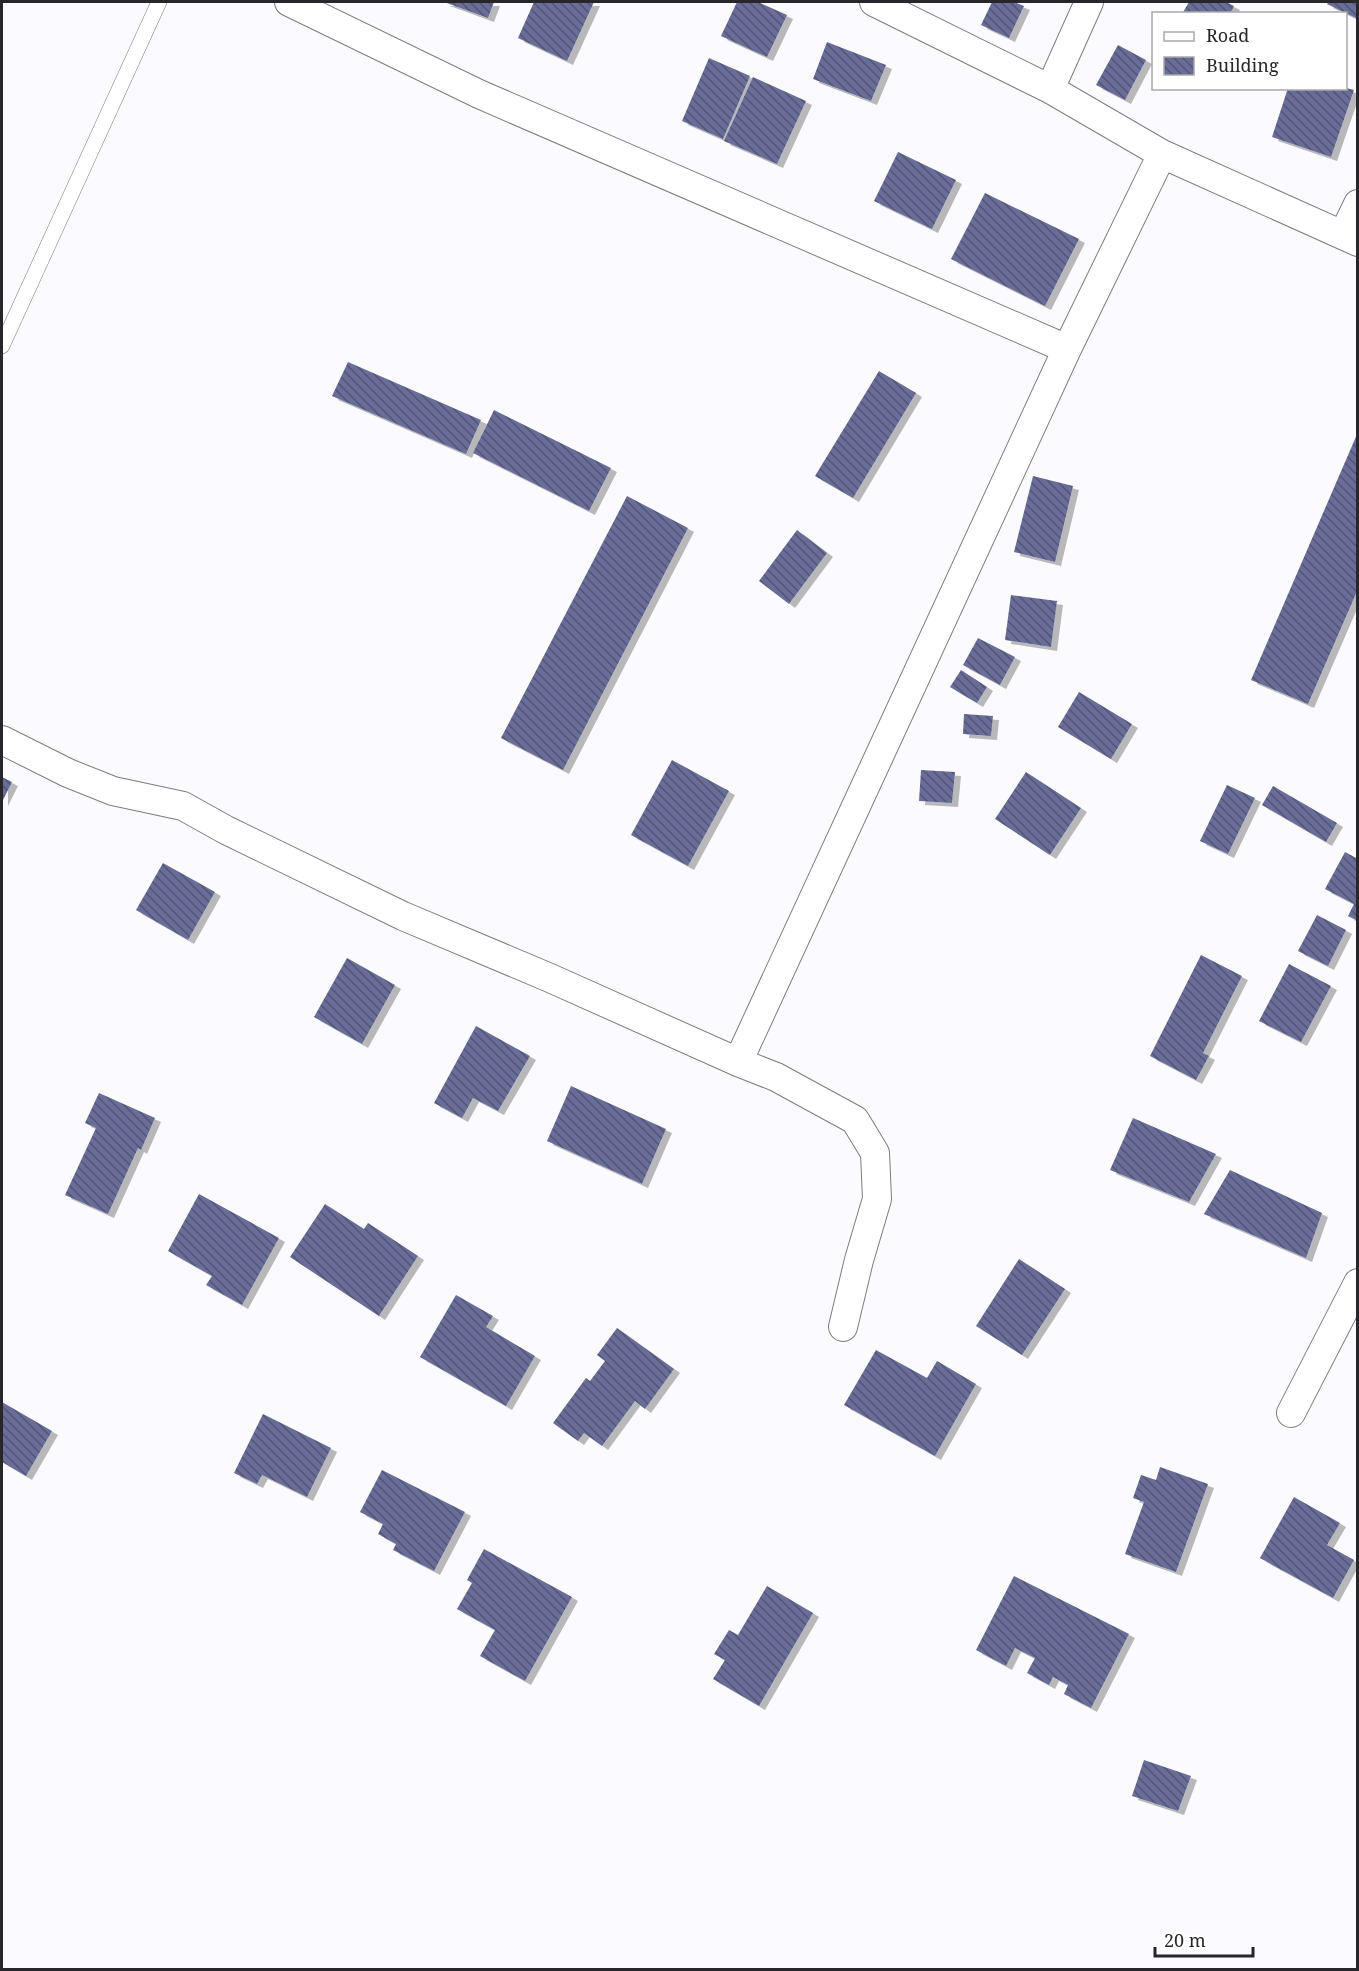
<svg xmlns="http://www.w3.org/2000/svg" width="1359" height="1971" viewBox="0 0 1359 1971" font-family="'Noto Serif',serif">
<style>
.building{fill:url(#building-back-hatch);filter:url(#shadow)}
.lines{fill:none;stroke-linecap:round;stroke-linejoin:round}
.lane-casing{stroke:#7c7d84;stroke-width:16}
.street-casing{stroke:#7c7d84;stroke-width:30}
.lane{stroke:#fff;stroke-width:15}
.street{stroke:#fff;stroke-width:28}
</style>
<defs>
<pattern id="building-back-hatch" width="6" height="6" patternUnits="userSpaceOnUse" patternTransform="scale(1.5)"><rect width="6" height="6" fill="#6a6d98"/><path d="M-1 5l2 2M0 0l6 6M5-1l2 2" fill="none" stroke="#525575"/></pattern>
<filter id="shadow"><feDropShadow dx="6" dy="4" stdDeviation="0" flood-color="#0004"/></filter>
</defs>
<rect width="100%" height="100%" fill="#fbfbff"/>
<path class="building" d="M444 2H494L488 18Z
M534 2H594L567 61 518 38Z
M737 2H758L787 15 767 57 721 36Z
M992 2H1014L1024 6 1009 38 981 25Z
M1189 2H1226L1234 6 1230 14H1182Z
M1329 2H1358V19L1327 4Z
M827 42 886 65 871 101 813 79Z
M1118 45 1146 60 1125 100 1096 85Z
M709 58 750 76 723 139 682 121Z
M753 77 806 101 777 164 724 141Z
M1288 88H1346L1354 90 1331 157 1272 137Z
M898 152 956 180 932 229 874 201Z
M985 193 1079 239 1045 306 951 259Z
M348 362 481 420 466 454 332 396Z
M879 371 916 393 853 498 815 476Z
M494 410 611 468 589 511 473 453Z
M1358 432V589L1308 704 1251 680Z
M1033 476 1073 486 1055 562 1014 552Z
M627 496 688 528 563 770 501 738Z
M797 530 827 553 789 604 759 581Z
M1011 595 1057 601 1051 647 1005 640Z
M978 638 1015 657 1000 685 963 665Z
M961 670 987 687 977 703 950 687Z
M1079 692 1132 724 1111 759 1058 727Z
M964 714 993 716 991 736 963 734Z
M672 760 729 791 688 866 631 835Z
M921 770 955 772 952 803 919 801Z
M1026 772 1081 808 1050 855 995 819Z
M2 777 12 782 2 802Z
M1227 785 1255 798 1228 854 1200 841Z
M1273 786 1337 823 1326 842 1262 805Z
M1345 852 1358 859V921L1348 916 1354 904 1325 889Z
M163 863 215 892 188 940 136 910Z
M1317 915 1346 930 1328 966 1298 951Z
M1201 955 1242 976 1203 1053 1209 1056 1196 1080 1150 1056Z
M347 958 395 985 362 1044 314 1017Z
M1289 964 1331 986 1301 1042 1259 1021Z
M476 1026 530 1056 498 1111 473 1098 462 1118 434 1103Z
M571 1086 666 1129 642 1184 547 1141Z
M99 1093 155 1118 141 1150 138 1148 108 1214 65 1195 96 1128 85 1123Z
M1133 1118 1216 1154 1189 1202 1110 1170Z
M1230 1170 1322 1213 1306 1258 1204 1214Z
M199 1194 279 1238 242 1305 206 1285 212 1276 168 1251Z
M325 1204 364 1229 368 1223 418 1256 379 1316 290 1257Z
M1019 1259 1065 1289 1022 1355 976 1326Z
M456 1295 493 1316 486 1327 535 1356 506 1406 420 1357Z
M617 1328 674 1369 645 1409 635 1401 602 1446 584 1433 578 1441 553 1423 586 1378 590 1381 605 1361 597 1355Z
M876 1350 927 1378 937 1361 976 1384 935 1456 844 1405Z
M2 1402 52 1431 26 1476 2 1462Z
M263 1414 331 1448 307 1497 262 1475 257 1484 234 1473Z
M1160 1467 1208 1484 1176 1572 1125 1554 1144 1502 1133 1498 1141 1475 1156 1480Z
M382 1470 465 1512 434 1571 393 1550 396 1544 378 1534 383 1524 360 1512Z
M1294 1497 1340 1523 1327 1545 1354 1560 1333 1598 1260 1558Z
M484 1549 572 1597 525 1681 480 1656 495 1630 457 1609 472 1583 467 1580Z
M1014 1576 1129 1634 1091 1708 1064 1694 1068 1685 1053 1677 1049 1685 1027 1673 1035 1658 1015 1648 1006 1666 976 1650Z
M767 1586 813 1613 759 1706 713 1679 725 1660 714 1654 729 1630 738 1635Z
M1144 1760 1191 1776 1178 1811 1132 1796Z"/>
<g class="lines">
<defs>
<path id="lane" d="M2 346 159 2"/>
<path id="street" d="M289 2 479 94 1067 349
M874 2 1050 89 1162 154 1358 242
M1050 89 1089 2
M1343 235 1358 204
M2 740 68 773 113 791 183 806 226 830 403 916 550 978 738 1062 1067 349 1162 154
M738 1062 776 1077 855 1120 875 1153 877 1199 859 1260 843 1327
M1291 1413 1358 1283"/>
</defs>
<use href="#lane" class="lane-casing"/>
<use href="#street" class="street-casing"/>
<use href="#lane" class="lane"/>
<use href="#street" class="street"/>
</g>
<rect width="1359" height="1971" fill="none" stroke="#27272b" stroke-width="6"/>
<rect x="1152" y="12" width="195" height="78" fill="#ffffff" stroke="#a9a9aa" stroke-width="1.5"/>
<rect x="1164" y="32" width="30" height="9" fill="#ffffff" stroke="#a9a9aa" stroke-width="1.5"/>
<text x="1206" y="42" font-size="18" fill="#27272b">Road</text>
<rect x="1164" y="57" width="30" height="18" fill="url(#building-back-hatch)" stroke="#a9a9aa" stroke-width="1.5"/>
<text x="1206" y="72" font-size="18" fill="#27272b">Building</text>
<path d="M1155 1947v9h98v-9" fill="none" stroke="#27272b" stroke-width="3"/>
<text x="1164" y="1947" font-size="18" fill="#27272b" stroke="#ffffff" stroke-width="4.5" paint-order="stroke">20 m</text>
</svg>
